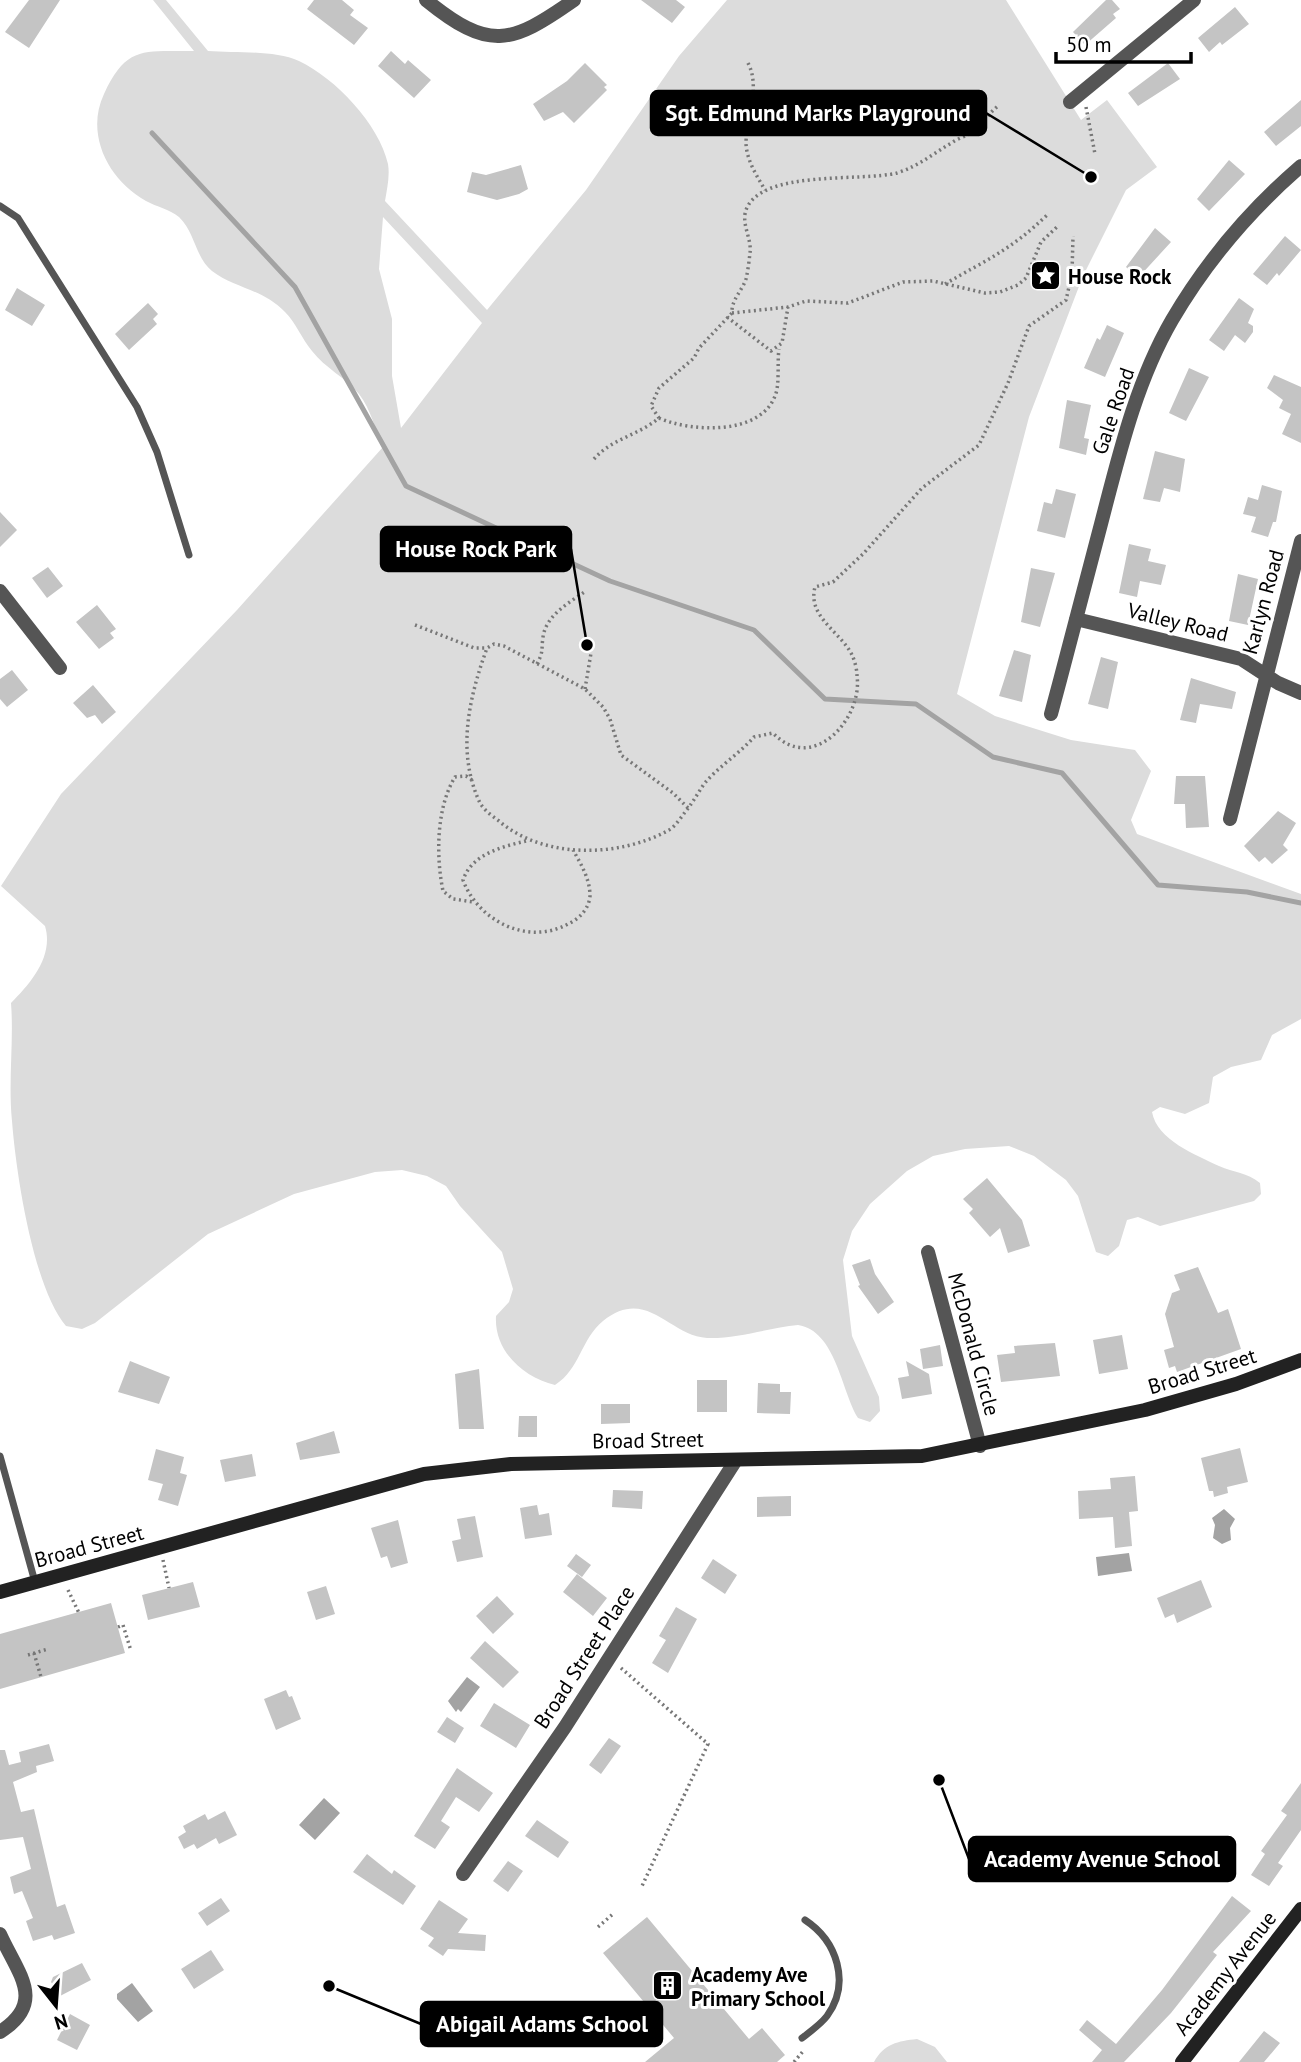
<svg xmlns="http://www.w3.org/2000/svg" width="1301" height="2062" viewBox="0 0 1301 2062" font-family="'PT Sans',sans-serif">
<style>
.green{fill:#dcdcdc;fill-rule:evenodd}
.water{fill:#a3a3a3}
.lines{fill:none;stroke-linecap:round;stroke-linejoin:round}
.stream{stroke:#a3a3a3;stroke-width:5}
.building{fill:#c4c4c4}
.path{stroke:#777;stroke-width:3.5;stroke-dasharray:2 3.5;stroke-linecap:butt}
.lane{stroke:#555;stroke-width:7}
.street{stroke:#555;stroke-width:14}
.secondary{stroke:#222;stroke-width:14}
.labels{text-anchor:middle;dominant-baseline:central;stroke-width:6;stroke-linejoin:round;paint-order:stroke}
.poi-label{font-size:21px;font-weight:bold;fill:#000;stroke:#fff;text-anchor:start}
.street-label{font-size:21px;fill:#000;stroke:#fff}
.leader{fill:none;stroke:#000;stroke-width:2.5}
.callout-dot{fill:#000;stroke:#fff;stroke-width:2.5}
.callout{fill:#000;stroke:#000;stroke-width:2.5}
.callout-label{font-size:23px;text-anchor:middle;font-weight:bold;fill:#fff}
</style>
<rect width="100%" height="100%" fill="#fff"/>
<path class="green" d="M153 0H166L208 51C235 53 274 50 299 61 335 78 379 124 388 164 390 176 387 189 385 201L487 310 586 190 679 56 727 0H1006L1081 120 1107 100 1157 167 1126 190 1083 276 1029 417 957 694 995 716 1071 740 1135 750 1151 771 1131 820 1137 834 1301 894V1019L1272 1035 1261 1060 1231 1067 1213 1077 1209 1103 1185 1114 1160 1107 1152 1112C1157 1140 1196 1155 1219 1166 1234 1173 1247 1172 1260 1183L1261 1194 1254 1201 1160 1226 1138 1217 1127 1220 1119 1246 1108 1256 1096 1252 1078 1196 1066 1180 1034 1156 1009 1146 965 1149 933 1156 907 1171 870 1204 852 1231 843 1260 852 1336 879 1397 880 1411 870 1422 858 1418C841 1390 836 1331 798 1325 768 1328 737 1339 707 1338 669 1336 647 1286 603 1321 581 1339 580 1369 555 1385 523 1377 494 1351 496 1316L509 1302 513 1289 502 1252 460 1206 446 1186 427 1176 402 1170 375 1172 294 1194 208 1234 95 1323 82 1329 66 1326C33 1287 16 1173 12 1121 8 1081 14 1042 11 1003 31 983 54 956 45 926L1 886 61 794 237 610 383 447C375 430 371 409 359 394 346 378 325 368 312 351 302 339 296 323 285 312 263 289 234 288 212 271 195 257 195 232 179 217 169 209 157 207 146 201 108 180 85 134 104 94 127 44 145 52 194 51ZM383 217 482 323 401 428 392 376V319L379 269Z
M917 2039 935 2047 947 2062H874C884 2044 898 2041 917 2039Z"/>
<path class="water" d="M1224 1509 1235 1519 1230 1528 1231 1540 1222 1544 1213 1538 1215 1525 1212 1518Z
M1129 1553 1132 1571 1098 1576 1096 1557Z
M467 1677 480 1687 461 1712 458 1709 456 1712 448 1701Z
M324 1798 340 1813 315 1840 299 1825Z
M132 1983 153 2011 138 2022 117 1999V1994Z"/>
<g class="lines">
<path class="stream" d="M152 133 295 287 406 486 610 581 754 630 825 699 916 704 993 757 1062 773 1158 885 1247 892 1301 903"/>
</g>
<path class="building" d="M29 0H60L29 48 5 32Z
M314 0H342L354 10 350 15 368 28 354 45 307 9Z
M641 0H676L685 7 672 23Z
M1106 0H1112L1120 9 1113 14 1116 18 1085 45 1073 32Z
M1235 7 1249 24 1222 45 1220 42 1209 52 1198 38Z
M391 51 405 64 408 60 431 80 414 98 378 66Z
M585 63 607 85 604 87 607 90 574 123 563 112 544 121 533 104 567 81Z
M1168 63 1180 79 1138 106 1128 93Z
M1301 100V126L1276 146 1264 132Z
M1229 160 1245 174 1209 211 1197 199Z
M521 165 528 189 519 194 497 200 467 192 472 172 486 175Z
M1155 228 1171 242 1138 278 1126 267Z
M1285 236 1301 250 1279 276 1277 273 1267 285 1253 274Z
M17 288 45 305 32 326 5 310Z
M1239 298 1254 309 1248 323 1253 326V332L1245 343 1235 335 1224 351 1209 340Z
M148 303 158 314 153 319 157 324 129 350 115 334Z
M1107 325 1124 333 1105 377 1084 368 1097 338 1100 340Z
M1189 368 1209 377 1186 421 1169 413Z
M1274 375 1301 387V443L1282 434 1291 414 1279 408 1283 400 1267 388Z
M1067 400 1091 405 1084 438 1089 439 1086 455 1059 448Z
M1155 451 1185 459 1180 492 1164 488 1160 502 1143 499Z
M1262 485 1282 491 1276 522H1273L1268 537 1251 532 1256 517 1243 514 1248 497 1258 500Z
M1056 489 1076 494 1065 538 1037 531 1044 502 1052 504Z
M0 512 17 530 0 547Z
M1129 544 1151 549 1148 561 1166 565 1161 585 1140 581 1137 597 1119 593Z
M48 567 63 586 47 598 32 578Z
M1031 568 1055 573 1040 627 1021 622Z
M1238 574 1258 579 1248 625 1229 621Z
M97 605 116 629 110 633 114 638 99 649 76 622Z
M1014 650 1031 655 1022 702 999 696Z
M1101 657 1118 662 1108 709 1088 704Z
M12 670 28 690 7 707 0 699V679Z
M1191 678 1236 692 1232 709 1200 704 1196 723 1180 720Z
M93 685 116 712 102 724 95 715 87 718 73 703Z
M1176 776H1205L1209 827 1186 828 1185 804H1174Z
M1278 811 1296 823 1283 845 1288 850 1272 864 1265 857 1259 862 1244 846Z
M987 1178 1022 1220 1030 1246 1008 1253 1000 1228 990 1237 969 1213 973 1209 963 1199Z
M870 1259 875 1274 894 1302 878 1314 858 1286 860 1285 852 1265Z
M1198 1267 1218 1313 1228 1309 1241 1349 1177 1372 1175 1366 1169 1368 1164 1350 1174 1347 1165 1314 1172 1293 1180 1290 1174 1275Z
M1122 1335 1128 1369 1099 1374 1093 1340Z
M1055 1343 1060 1376 1001 1382 997 1355 1015 1353 1014 1346Z
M940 1345 943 1366 923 1369 920 1349Z
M130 1361 170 1377 159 1404 118 1392Z
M906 1361 929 1374 932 1394 902 1399 898 1378 909 1376Z
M479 1369 484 1429H459L455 1374Z
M697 1380H727V1412H697Z
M758 1383 780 1384V1392H791L790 1414 757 1413Z
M601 1404H630V1423L601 1424Z
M519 1416H537V1437H518Z
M334 1431 340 1453 300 1460 296 1443Z
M1240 1448 1248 1482 1227 1487 1228 1493 1214 1497 1213 1491H1209L1201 1458Z
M156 1449 184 1457 180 1473 187 1475 178 1506 158 1500 163 1484 148 1480Z
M252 1454 256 1476 225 1482 220 1460Z
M1135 1476 1138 1511 1129 1512 1132 1546 1115 1548 1113 1517 1079 1519 1078 1491 1111 1489 1110 1478Z
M613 1490 643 1491 642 1509 612 1507Z
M791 1496V1516L757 1517V1497Z
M537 1505 539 1515 549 1513 552 1535 525 1539 520 1508Z
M475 1516 483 1557 457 1562 452 1541 461 1539 457 1519Z
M398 1520 408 1563 391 1568 387 1556 381 1558 371 1528Z
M576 1554 591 1565 582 1577 567 1566Z
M713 1559 737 1575 725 1594 701 1578Z
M577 1574 607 1598 593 1616 563 1592Z
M1201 1580 1212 1607 1177 1623 1174 1614 1165 1618 1157 1598Z
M193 1582 200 1607 148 1620 142 1595Z
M326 1586 335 1614 316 1620 307 1592Z
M497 1596 514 1614 493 1634 476 1616Z
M111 1603 125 1653 0 1689V1634Z
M676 1607 697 1619 668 1673 652 1663 666 1640 659 1636Z
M485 1641 519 1672 503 1688 470 1658Z
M286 1690 289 1697 292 1696 301 1719 276 1730 264 1699Z
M494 1703 530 1725 516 1748 480 1726Z
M447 1717 464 1728 455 1743 437 1732Z
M609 1738 621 1746 601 1774 589 1765Z
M49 1744 54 1761 36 1766 37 1772 13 1782 21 1812 34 1809 57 1907 65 1904 75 1933 54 1940 52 1935 33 1941 26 1921 33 1918 22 1891 14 1894 10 1877 31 1869 23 1837 0 1840V1750H5L9 1765 21 1762 19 1752Z
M457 1768 493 1793 479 1812 456 1797 441 1821 450 1827 435 1849 414 1836Z
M1301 1783V1830L1278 1863 1283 1866 1269 1886 1251 1875 1265 1854 1261 1851 1287 1815 1281 1811Z
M225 1811 237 1835 219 1844 216 1838 197 1849 194 1844 184 1849 178 1837 186 1832 183 1826 205 1814 208 1820Z
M537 1820 569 1842 558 1858 525 1836Z
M367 1854 392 1874 394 1870 416 1886 403 1905 353 1872Z
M508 1861 523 1871 508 1892 493 1881Z
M1232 1896 1251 1911 1213 1952 1217 1955 1171 2013 1124 2062H1092L1102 2050 1079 2030 1087 2020 1116 2044 1162 1990Z
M221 1898 230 1911 207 1926 198 1913Z
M439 1900 468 1919 458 1933 486 1935 485 1951 448 1949 443 1956 428 1946 434 1938 420 1929Z
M647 1917 749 2039 762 2028 785 2055 777 2062H645L674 2038 603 1953Z
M211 1950 224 1970 194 1989 181 1969Z
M82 1963 91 1980 60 1996 51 1982 53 1977Z
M70 2014 90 2025 77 2050 57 2040Z
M1264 2031 1280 2043 1264 2062H1239Z"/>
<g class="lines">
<path class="path" d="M748 63C761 88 746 118 746 144 747 161 757 176 765 190
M1086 107 1095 154
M945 284C986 260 1011 250 1047 215
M732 313 788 307 806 301 848 303 903 282 933 281 985 293 1000 292 1018 285 1026 278 1041 242 1059 225
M727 317 771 351 782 343 788 307
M659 418C690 432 760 436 775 396 780 385 777 362 779 349
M594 459C611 439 639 435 659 418L651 406 659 388 694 358 699 348 732 313C731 300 742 291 746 279 748 271 749 261 750 253 752 239 741 224 746 210 761 169 862 182 897 173 919 166 934 153 953 142 960 137 971 135 977 129 985 121 989 113 998 106
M415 625 474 648H487
M537 664C544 650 541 651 543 637 546 615 570 602 586 591
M585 689 591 653
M472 780 466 776 455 777C436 808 436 857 443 891L453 899 474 902
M688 808 673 793 621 755 610 719 603 707 585 689 504 646 494 644 487 648C469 698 456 752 480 803 484 810 492 816 499 821 543 859 619 858 669 830 676 826 681 817 686 811 693 802 698 793 704 784 718 767 739 754 754 737L773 733C813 775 863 718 857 676 857 670 855 661 852 655 841 632 807 617 815 587L833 582 863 554 922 488 979 445 1008 383 1029 326 1066 300 1072 274 1073 236
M526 841C501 847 472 854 463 880 478 921 528 946 568 924 579 919 589 909 590 896 590 879 581 864 573 850
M163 1560 169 1588
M68 1590 79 1613
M118 1627 123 1625 131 1651
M34 1653 41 1677
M28 1655 48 1649
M621 1668 708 1744 642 1886
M598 1927 613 1914
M794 2062 804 2050"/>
<path class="lane" d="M0 206 18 218 137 407 157 452 189 555
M0 1456 35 1582
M802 2038C811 2031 821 2024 827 2016 851 1983 837 1941 805 1920"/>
<path class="street" d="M426 0C489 51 510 45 574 0
M1070 102 1194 0
M0 591 60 668
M1076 619 1241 659 1278 683 1301 693
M1051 714C1068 651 1084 588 1101 524 1119 455 1136 382 1172 320 1206 262 1250 210 1301 166
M1230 819 1301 541
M928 1252 980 1446
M463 1874 565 1727 736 1460
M0 1934C18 1974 47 2002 0 2032"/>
<path class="secondary" d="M0 1592 424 1474 511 1464 922 1456 1145 1410 1236 1384 1301 1360
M1182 2062 1301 1909"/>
</g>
<defs>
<symbol id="sight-square" viewBox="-11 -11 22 22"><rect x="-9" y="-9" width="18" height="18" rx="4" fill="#000" stroke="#fff"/><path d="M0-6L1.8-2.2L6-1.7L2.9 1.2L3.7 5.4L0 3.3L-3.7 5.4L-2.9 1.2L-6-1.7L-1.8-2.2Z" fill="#fff"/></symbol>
<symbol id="building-square" viewBox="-11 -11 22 22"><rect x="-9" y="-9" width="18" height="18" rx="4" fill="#000" stroke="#fff"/><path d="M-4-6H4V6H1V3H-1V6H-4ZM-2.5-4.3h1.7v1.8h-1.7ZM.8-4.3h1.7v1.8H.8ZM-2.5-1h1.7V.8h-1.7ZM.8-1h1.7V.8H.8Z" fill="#fff"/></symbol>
</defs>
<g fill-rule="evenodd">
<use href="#sight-square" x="1028" y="258" width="35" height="35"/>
<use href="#building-square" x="650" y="1968" width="35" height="35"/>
</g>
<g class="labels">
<g class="poi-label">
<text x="1068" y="276">House Rock</text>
<text x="691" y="1974">Academy Ave<tspan x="691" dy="24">Primary School</tspan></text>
</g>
<g class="street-label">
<text transform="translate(1113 411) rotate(-71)">Gale Road</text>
<text transform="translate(1263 602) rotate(-75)">Karlyn Road</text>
<text transform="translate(1178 622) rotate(14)">Valley Road</text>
<text transform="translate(974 1344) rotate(75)">McDonald Circle</text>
<text transform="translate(1202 1371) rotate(-17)">Broad Street</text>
<text transform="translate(648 1440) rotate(-1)">Broad Street</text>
<text transform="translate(89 1546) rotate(-15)">Broad Street</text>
<text transform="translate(584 1657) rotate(-57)">Broad Street Place</text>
<text transform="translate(1225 1973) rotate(-52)">Academy Avenue</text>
</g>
</g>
<path class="leader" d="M1091 177L986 113M587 645L571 549M939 1780L969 1859M329 1986L421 2024"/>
<g class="callout-dot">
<circle cx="1091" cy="177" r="7"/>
<circle cx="587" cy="645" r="7"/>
<circle cx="939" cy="1780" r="7"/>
<circle cx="329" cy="1986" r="7"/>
</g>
<g class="callout">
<rect x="651" y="91" width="335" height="44" rx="7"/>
<rect x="381" y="527" width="190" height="44" rx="7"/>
<rect x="969" y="1837" width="266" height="44" rx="7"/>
<rect x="421" y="2002" width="241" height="44" rx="7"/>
</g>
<g class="callout-label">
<text x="818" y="121">Sgt. Edmund Marks Playground</text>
<text x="476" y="557">House Rock Park</text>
<text x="1102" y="1867">Academy Avenue School</text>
<text x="542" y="2032">Abigail Adams School</text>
</g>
<g transform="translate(56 2006) rotate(163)" stroke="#ffffff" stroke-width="5" paint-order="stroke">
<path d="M0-5L12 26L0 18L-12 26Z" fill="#000000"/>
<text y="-10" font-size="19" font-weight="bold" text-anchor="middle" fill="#000000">N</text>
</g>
<path d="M1056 52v10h135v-10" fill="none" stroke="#000000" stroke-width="3.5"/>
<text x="1066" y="52" font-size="21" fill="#000000" stroke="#ffffff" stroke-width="5" paint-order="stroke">50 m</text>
</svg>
